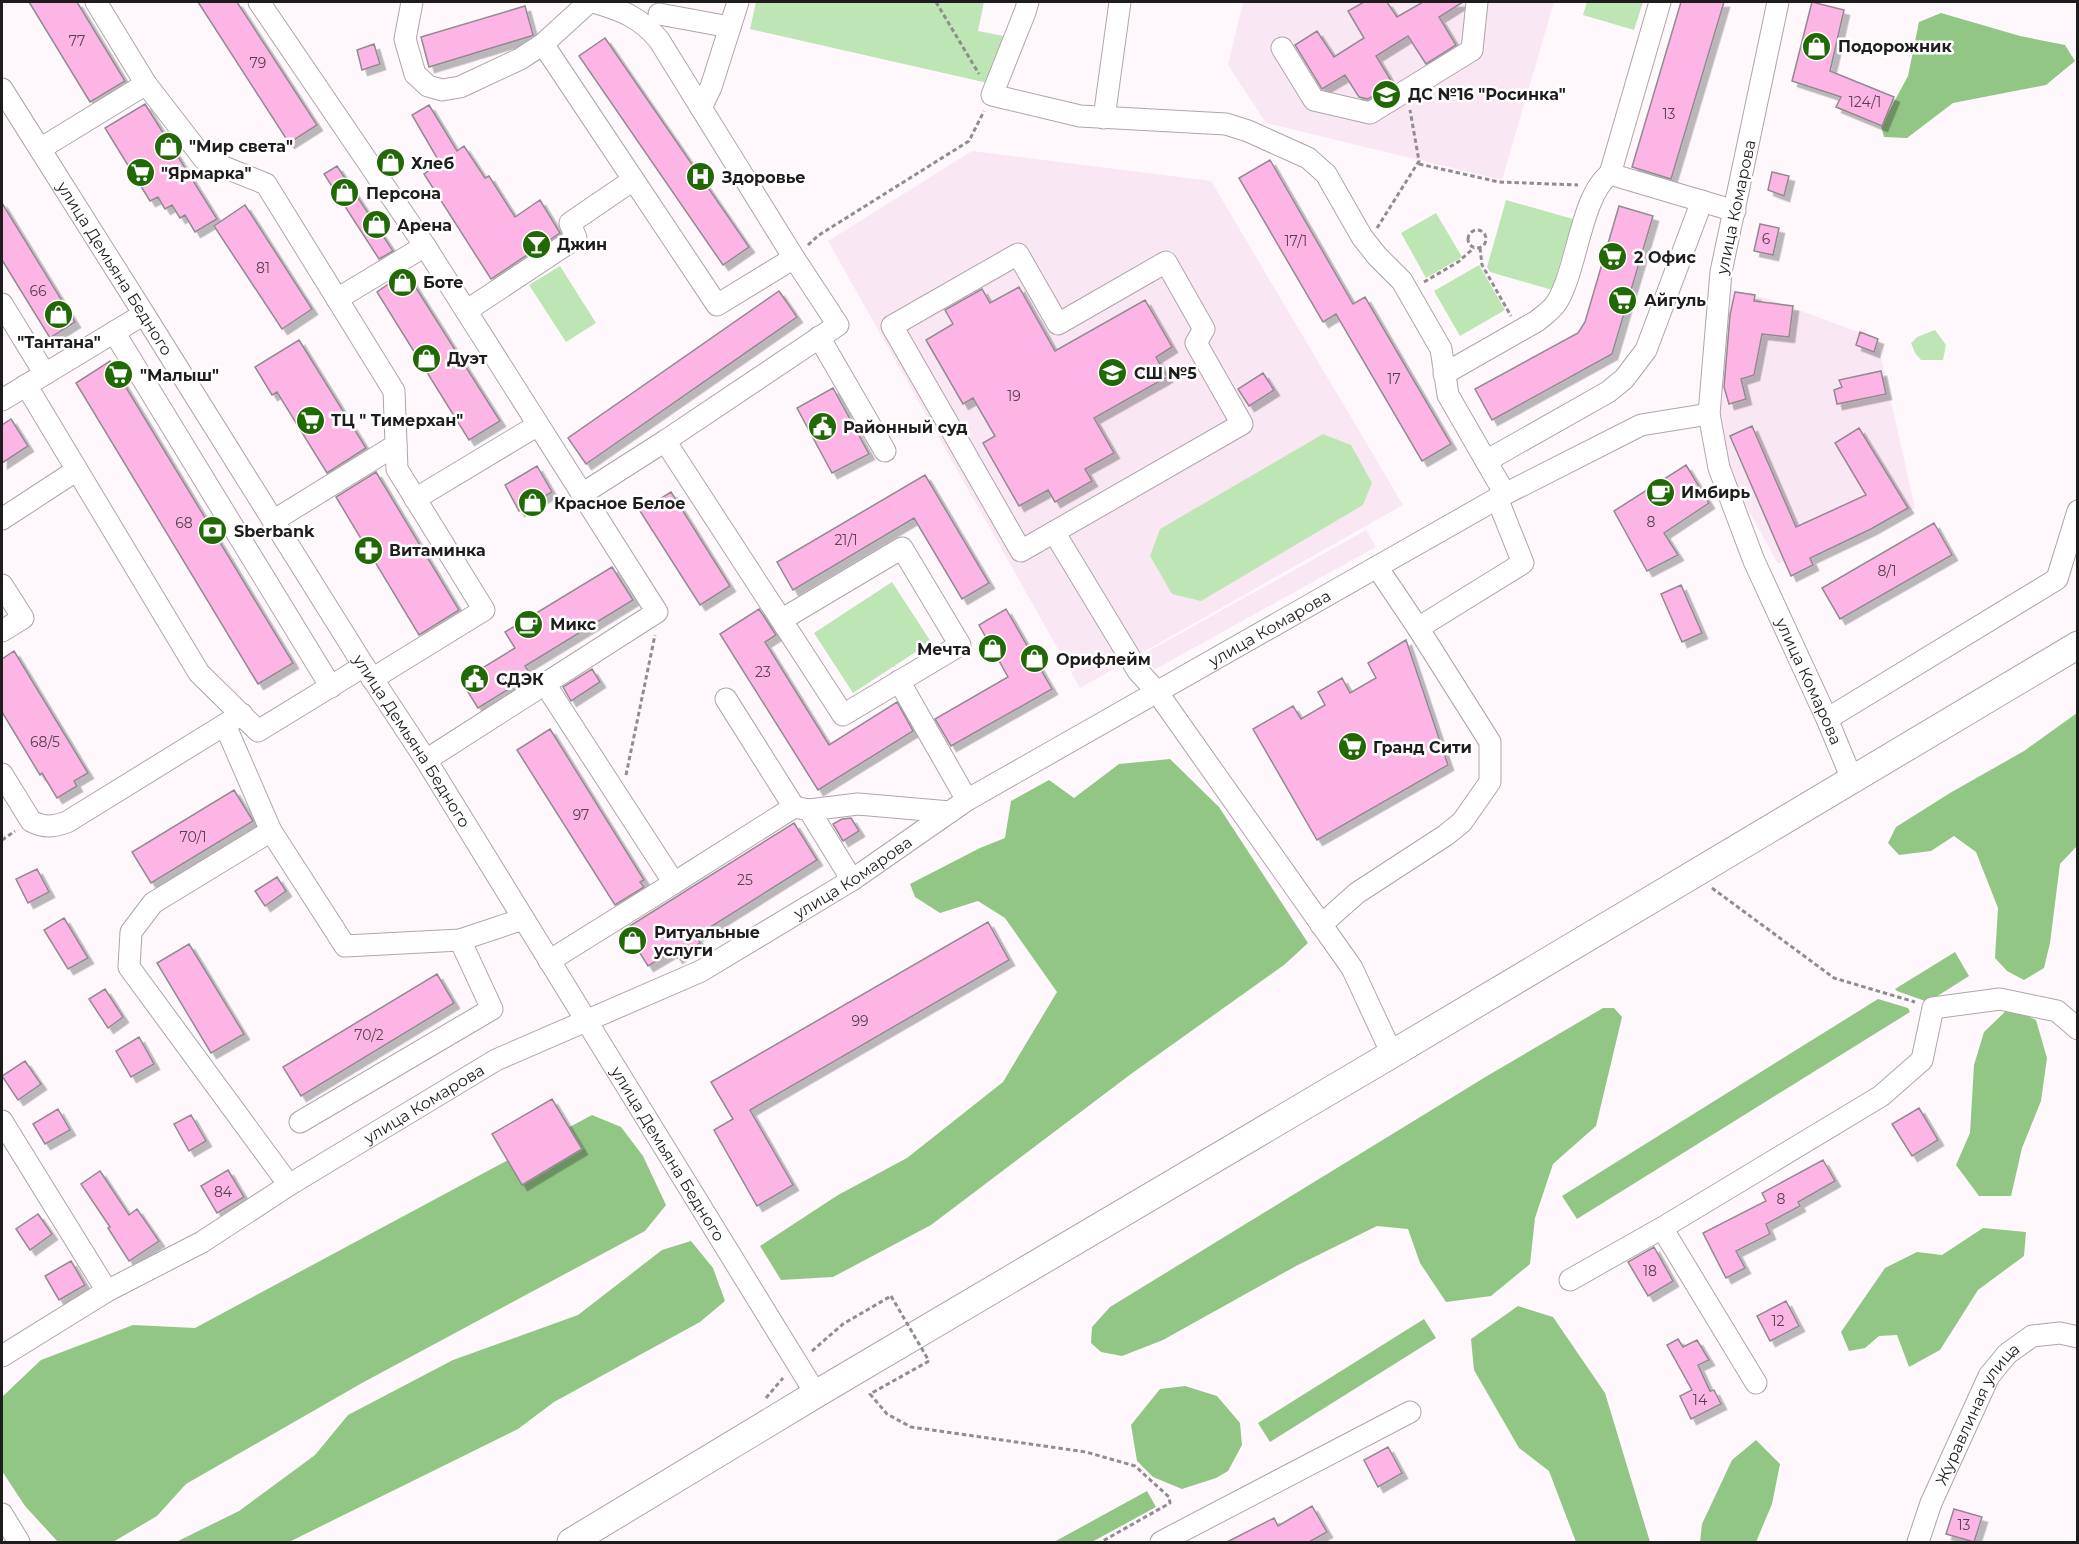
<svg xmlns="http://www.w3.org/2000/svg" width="2079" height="1544" viewBox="0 0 2079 1544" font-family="Montserrat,sans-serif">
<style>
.built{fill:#f9e8f3}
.green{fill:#bee6b4}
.forest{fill:#92c685}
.building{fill:#fdb5e6;stroke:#938a90;stroke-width:1.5;filter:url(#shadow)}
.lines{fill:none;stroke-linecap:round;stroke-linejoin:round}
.minor-casing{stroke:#aea5ab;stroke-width:23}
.major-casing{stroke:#aea5ab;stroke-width:29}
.path{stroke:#908c8f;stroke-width:3;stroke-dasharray:4.5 3;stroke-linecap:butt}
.minor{stroke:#fff;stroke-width:21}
.major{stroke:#fff;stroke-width:27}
.path-bridge{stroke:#908c8f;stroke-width:3;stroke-dasharray:4.5 3;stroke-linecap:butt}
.labels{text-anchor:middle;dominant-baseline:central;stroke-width:5;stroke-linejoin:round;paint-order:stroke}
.number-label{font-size:14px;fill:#564250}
.poi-label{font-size:16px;font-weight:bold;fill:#1f1c1e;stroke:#fff;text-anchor:start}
.street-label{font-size:16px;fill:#1f1c1e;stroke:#fff}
</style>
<defs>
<filter id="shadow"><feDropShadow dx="5.5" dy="5.5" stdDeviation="0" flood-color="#0004"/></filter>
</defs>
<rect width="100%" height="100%" fill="#fef8fc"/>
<path class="built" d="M1243 2H1554L1502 180 1266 123 1228 65Z
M972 151 1211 181 1403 505 1080 688 828 241Z
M1725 288 1772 300 1877 339 1915 508 1778 564 1735 485 1712 400Z
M1366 530 1376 547 1154 670 1145 653Z"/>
<path class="green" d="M756 2H984L978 31 1009 37 992 84 750 29Z
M1587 2H1643L1634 30 1583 15Z
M1506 200 1573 219 1552 290 1490 272 1487 267Z
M1436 213 1462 257 1426 278 1401 233Z
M1479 265 1505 310 1460 336 1434 291Z
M560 266 596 323 566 342 529 285Z
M1935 330 1946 345 1943 360H1921L1915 353 1911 343 1917 337Z
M1323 434 1351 445 1372 483 1363 505 1201 601 1172 594 1150 556 1160 529Z
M892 582 931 642 853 693 814 633Z"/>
<path class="forest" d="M1941 13 2020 36 2065 45 2075 61 2046 85 1953 103 1907 138 1884 137 1881 126 1908 76 1919 22Z
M2077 713V846L2060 864 2050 943 2044 968 2024 980 2007 971 1995 958 1998 908 1976 852 1954 836 1931 851 1899 855 1888 843 1896 827 1950 793 2024 751Z
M1170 759 1219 807 1308 943 1284 965 1131 1074 931 1225 833 1277 781 1280 760 1246 838 1195 907 1158 1003 1082 1057 992 1005 918 978 901 940 913 915 897 910 884 980 848 1005 838 1011 801 1049 780 1074 798 1119 764Z
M1955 952 1969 976 1928 1002 1897 991 1895 989Z
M1878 999 1908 1008 1910 1012 1577 1219 1562 1196Z
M2010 1007 2036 1020 2047 1058 2041 1101 2022 1148 2011 1196H1979L1956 1165 1970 1133 1974 1065 1984 1032Z
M1603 1008H1614L1622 1017 1596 1126 1553 1164 1535 1218 1530 1264 1491 1296 1446 1302 1420 1263 1408 1229 1377 1226 1296 1266 1163 1340 1122 1356 1101 1352 1091 1343 1092 1327 1110 1307 1487 1076Z
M592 1115 621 1127 643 1156 666 1205 645 1231 362 1383 186 1484 157 1516 113 1542H58L25 1506 2 1471V1397L41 1360 133 1325 195 1328Z
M1983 1228 2026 1232 2024 1256 1978 1290 1940 1350 1909 1367 1897 1335 1879 1336 1865 1348 1849 1351 1841 1332 1885 1268 1917 1252 1942 1255Z
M691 1241 713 1268 725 1301 700 1322 554 1402 518 1429 289 1542H176L239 1511 315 1455 348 1415 453 1360 578 1315 662 1250Z
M1518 1306 1553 1317 1605 1393 1650 1542H1576L1549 1471 1519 1448 1474 1370 1471 1339Z
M1424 1319 1436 1338 1270 1442 1258 1423Z
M1185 1386 1217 1396 1240 1423 1242 1445 1228 1471 1216 1478 1182 1489 1153 1477 1137 1461 1131 1425 1160 1389Z
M1756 1440 1780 1464 1772 1504 1756 1542H1700L1702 1524 1732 1460Z
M1147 1491 1156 1507 1092 1542H1054Z"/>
<path class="building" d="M29 2H77L125 81 90 102Z
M198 2H237L317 125 289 143Z
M1364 2H1387L1397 17 1423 2H1463L1439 17 1456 45 1426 64 1408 36 1376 56 1393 84 1368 99 1359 97 1345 75 1322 89 1295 45 1317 31 1334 57 1364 38 1348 11Z
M1681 2H1724L1671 179 1632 167Z
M1812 2 1844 10 1830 71 1894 97 1882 126 1836 107 1841 97 1792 81Z
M525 6 533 35 531 36 429 67 421 37Z
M605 38 749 247 723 265 579 56Z
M374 44 380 64 362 70 357 50Z
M145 104 217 219 195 232 185 215 180 218 172 205 165 209 158 197 150 201 105 128Z
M429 105 457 151 464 146 485 178 489 176 515 217 540 200 560 233 491 279 424 174 440 163 412 115Z
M1270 160 1353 304 1365 297 1451 444 1422 461 1336 314 1323 322 1239 178Z
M337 166 393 251 379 259 324 174Z
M1772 172 1789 176 1784 196 1768 190Z
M2 203 75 322 50 338 2 260Z
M245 205 312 309 282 329 214 226Z
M1619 206 1653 216 1612 354 1492 420 1475 389 1578 333 1585 322Z
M1760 224 1779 228 1773 255 1754 251Z
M406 272 500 421 469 440 377 292Z
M1019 287 1055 351 1145 300 1172 347 1156 357 1167 377 1094 418 1114 453 1085 469 1092 481 1055 502 1048 490 1019 506 983 443 995 436 973 398 963 404 926 340 953 324 945 310 982 289 990 303Z
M779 291 797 317 586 464 568 438Z
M1735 292 1755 295 1754 301 1793 306 1789 337 1762 334 1754 375 1741 379 1746 399 1729 404 1724 387 1730 315Z
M1860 332 1878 339 1874 352 1856 345Z
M299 340 366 448 327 473 277 392 272 395 255 367Z
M110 361 293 663 258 684 76 383Z
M1881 371 1886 394 1837 404 1834 390 1842 387 1839 380Z
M1263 373 1274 390 1249 406 1238 389Z
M833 388 869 454 832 473 797 408Z
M11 419 28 446 2 463V425Z
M1752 426 1796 527 1866 495 1835 443 1859 428 1908 508 1871 529 1810 558 1813 565 1791 576 1730 436Z
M1686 465 1709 503 1664 533 1678 555 1647 571 1614 511Z
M537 466 552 492 519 511 505 485Z
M376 472 459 610 419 635 336 497Z
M925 475 989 583 962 599 914 518 793 590 777 562Z
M671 492 730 586 700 605 640 511Z
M1934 523 1952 555 1840 619 1822 588Z
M612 567 633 600 525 666 531 675 478 708 461 681 515 648 505 632Z
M1681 585 1702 633 1682 642 1661 594Z
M759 609 776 635 765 642 829 745 897 702 913 731 818 790 720 634Z
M1006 609 1052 689 951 746 935 719 1008 677 979 625Z
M1406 640 1448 765 1317 840 1253 729 1293 706 1301 719 1325 705 1318 692 1342 678 1350 693 1376 678 1368 663Z
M14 651 88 773 74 781 77 786 57 798 42 773 40 775 2 712V659Z
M592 669 600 682 571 701 563 687Z
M550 729 644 880 640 882 644 887 615 905 517 750Z
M234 790 253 821 151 883 132 852Z
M851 818 859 831 843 841 833 824 842 819Z
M794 823 817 860 696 936 700 943 677 958 673 951 648 966 625 929Z
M37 869 49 892 28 903 16 879Z
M277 877 286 891 265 906 255 891Z
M64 918 88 958 68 969 44 930Z
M988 922 1009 960 750 1110 793 1185 757 1206 714 1130 733 1119 711 1082Z
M189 944 244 1034 211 1053 157 963Z
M437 974 454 1003 301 1096 283 1067Z
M105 989 123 1017 108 1028 89 999Z
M139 1037 154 1064 131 1077 116 1051Z
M25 1061 41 1084 18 1100 2 1076Z
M552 1099 582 1149 522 1185 492 1134Z
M1919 1108 1938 1140 1912 1156 1892 1124Z
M58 1109 70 1130 45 1144 33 1124Z
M191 1115 206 1141 189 1151 174 1124Z
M1823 1160 1835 1181 1798 1202 1800 1206 1766 1224 1770 1234 1736 1251 1745 1268 1726 1278 1703 1233 1766 1201 1762 1193Z
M228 1170 244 1197 217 1213 201 1186Z
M100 1171 129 1215 137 1209 159 1241 129 1261 108 1228 110 1227 81 1184Z
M38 1214 52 1234 30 1250 16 1229Z
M1654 1247 1673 1281 1648 1296 1628 1262Z
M71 1261 85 1285 59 1300 45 1276Z
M1786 1301 1799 1326 1770 1341 1757 1316Z
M1678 1339 1683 1347 1697 1340 1709 1360 1698 1365 1710 1391 1714 1390 1721 1404 1691 1419 1680 1396 1692 1390 1667 1345Z
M1388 1447 1402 1473 1378 1487 1364 1460Z
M1312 1506 1327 1532 1309 1542H1227L1274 1518 1278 1526Z
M1954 1509 1982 1517 1974 1542 1946 1534Z"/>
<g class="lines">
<defs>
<g id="minor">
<path d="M96 2 146 84 204 159 266 184 394 391 397 469 484 610 372 679"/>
<path d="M259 2 425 246 657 612 426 760"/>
<path d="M412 2 405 39 415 74 428 86 442 90 460 87 520 59 543 44 589 2"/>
<path d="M1028 2 1025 12 992 95 1080 116 1226 124 1248 131 1308 158 1326 174 1362 237 1377 256 1402 281 1441 349 1448 395 1505 494"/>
<path d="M1660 2 1610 174 1735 211"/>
<path id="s1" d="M1778 2 1721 272 1709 414 1719 468 1754 561 1827 719 1852 779"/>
<path d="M659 14 730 27"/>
<path d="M543 44 717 305 794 258"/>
<path d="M1282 48 1314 100 1370 113 1472 50 1477 2"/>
<path id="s2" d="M2 89 144 314 364 666 426 760 816 1394"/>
<path d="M701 108 711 87 738 2"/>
<path d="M1104 118 1120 2"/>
<path d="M40 149 146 84"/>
<path d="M1018 254 1058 324 1166 262 1204 329 1196 343 1242 424 1021 551 892 326Z"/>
<path d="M337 299 425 246"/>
<path d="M2 304 45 374"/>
<path d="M466 311 576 238 570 223 633 180"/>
<path d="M114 332 331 687"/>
<path d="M819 337 885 451"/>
<path d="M1444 374 1537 321C1544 315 1552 310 1557 302 1577 270 1581 195 1610 174"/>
<path d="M26 385 199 673 258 731 364 666"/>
<path d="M2 400 144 314"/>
<path d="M665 441 843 715 960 645 902 548 781 620"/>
<path d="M1486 461 1608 392 1624 379 1646 350 1702 201"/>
<path d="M582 494 665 441 838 325 794 258 659 40C640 17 621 10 593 2"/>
<path d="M415 499 538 425"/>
<path d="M2 519 77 470"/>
<path d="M273 521 396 445"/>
<path d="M1054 532 1138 671 1157 692 1352 968 1392 1054"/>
<path d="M1377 567 1418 628 1523 563 1497 498"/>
<path d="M2 585 23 618 2 631"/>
<path d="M899 681 967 800"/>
<path d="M545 684 674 883 794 807 809 810 852 880"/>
<path d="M726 699 794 807"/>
<path d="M1827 719 2057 579 2078 511"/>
<path d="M225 725 271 831"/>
<path d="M2 774 31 821C44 828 53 827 67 822L242 714"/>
<path d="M809 810 858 804 950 812"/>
<path d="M1321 925 1357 893 1446 835 1462 822 1490 782V742L1418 628"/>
<path d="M549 961 674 883"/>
<path d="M2 1121 107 1291"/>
<path d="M300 1122 492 1009 460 940"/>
<path d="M289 1185 129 967 131 932 153 903 271 831 345 946 460 940 523 919"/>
<path d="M1570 1280 1662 1228"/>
<path id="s3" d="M2 1356 107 1291 202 1242 289 1185 496 1060 701 971 852 880 967 800 1505 494 1641 425 1709 414"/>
<path d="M1756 1383 1662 1228 1881 1096 1922 1060 1933 1008 2000 999 2057 1011 2078 1029"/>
<path d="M2 1514 19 1542"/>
<path d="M1161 1542 1410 1412"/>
<path id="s4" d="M1918 1542 1931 1503 1989 1376 2007 1354 2032 1336 2060 1333 2078 1337"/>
</g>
<path id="major" d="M571 1542 816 1394 1392 1054 2078 645"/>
</defs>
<use href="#minor" class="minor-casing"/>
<use href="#major" class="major-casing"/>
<path class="path" d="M936 2 979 74
M1419 164 1499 182 1578 185
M1377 228 1419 161 1410 110
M1468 239a9 9 0 1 1 18 0a9 9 0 1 1-18 0Z
M808 245 819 235 969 141 984 111
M1480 248 1482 265 1511 316
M1424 282 1458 262 1474 248
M626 775 655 635
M2 840 15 831
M1712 888 1834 978 1915 1002
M812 1351 843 1324 891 1296
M929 1361 870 1394 887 1414 911 1427 1086 1452 1135 1466 1169 1497 1170 1503 1101 1542
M766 1398 783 1378"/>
<use href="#minor" class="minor"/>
<use href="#major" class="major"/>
<path class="path-bridge" d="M891 1296 929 1361"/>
</g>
<defs>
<symbol id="shop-disc" viewBox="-11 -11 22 22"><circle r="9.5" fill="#216904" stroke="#fff"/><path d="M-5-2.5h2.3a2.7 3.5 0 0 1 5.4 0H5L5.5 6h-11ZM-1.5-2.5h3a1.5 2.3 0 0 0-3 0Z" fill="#fff"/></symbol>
<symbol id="school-disc" viewBox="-11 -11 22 22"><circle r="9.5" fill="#216904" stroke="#fff"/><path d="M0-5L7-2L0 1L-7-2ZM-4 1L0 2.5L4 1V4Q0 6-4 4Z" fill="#fff"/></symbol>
<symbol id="supermarket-disc" viewBox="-11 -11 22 22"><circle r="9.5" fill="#216904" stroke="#fff"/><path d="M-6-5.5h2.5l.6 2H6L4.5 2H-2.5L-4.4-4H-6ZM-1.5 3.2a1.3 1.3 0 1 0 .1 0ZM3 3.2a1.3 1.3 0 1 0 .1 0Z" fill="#fff"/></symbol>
<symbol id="hospital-disc" viewBox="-11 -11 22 22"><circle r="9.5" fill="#216904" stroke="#fff"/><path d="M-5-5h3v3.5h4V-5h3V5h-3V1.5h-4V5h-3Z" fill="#fff"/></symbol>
<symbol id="bar-disc" viewBox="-11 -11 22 22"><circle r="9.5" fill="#216904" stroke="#fff"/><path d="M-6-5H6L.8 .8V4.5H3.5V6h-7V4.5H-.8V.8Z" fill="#fff"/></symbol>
<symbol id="civic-disc" viewBox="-11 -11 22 22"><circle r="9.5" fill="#216904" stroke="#fff"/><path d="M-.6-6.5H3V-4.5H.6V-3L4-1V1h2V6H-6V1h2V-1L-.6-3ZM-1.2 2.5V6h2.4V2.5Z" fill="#fff"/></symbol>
<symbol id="cafe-disc" viewBox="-11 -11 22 22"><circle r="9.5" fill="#216904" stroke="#fff"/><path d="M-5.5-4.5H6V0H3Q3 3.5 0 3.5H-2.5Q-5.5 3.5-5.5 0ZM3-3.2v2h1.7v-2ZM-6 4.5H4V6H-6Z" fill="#fff"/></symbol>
<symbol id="bank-disc" viewBox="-11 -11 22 22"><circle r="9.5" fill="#216904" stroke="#fff"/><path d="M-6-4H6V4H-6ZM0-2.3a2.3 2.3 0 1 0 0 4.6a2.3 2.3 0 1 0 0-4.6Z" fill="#fff"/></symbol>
<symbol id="pharmacy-disc" viewBox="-11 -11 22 22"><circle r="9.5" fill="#216904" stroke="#fff"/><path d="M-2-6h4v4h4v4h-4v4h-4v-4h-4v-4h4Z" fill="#fff"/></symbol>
</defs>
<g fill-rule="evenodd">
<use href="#shop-disc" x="1800" y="30" width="33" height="33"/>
<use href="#school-disc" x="1370" y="78" width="33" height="33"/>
<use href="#shop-disc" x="152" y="130" width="33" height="33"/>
<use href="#shop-disc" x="374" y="146" width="33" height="33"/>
<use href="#supermarket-disc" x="124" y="156" width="33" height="33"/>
<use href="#hospital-disc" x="684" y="160" width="33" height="33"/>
<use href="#shop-disc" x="328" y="176" width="33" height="33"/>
<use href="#shop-disc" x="360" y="208" width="33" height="33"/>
<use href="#bar-disc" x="520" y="228" width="33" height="33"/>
<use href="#supermarket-disc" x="1596" y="240" width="33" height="33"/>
<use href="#shop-disc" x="386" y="266" width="33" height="33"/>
<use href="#supermarket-disc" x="1606" y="284" width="33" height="33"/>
<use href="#shop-disc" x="42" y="298" width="33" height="33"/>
<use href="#shop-disc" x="410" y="342" width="33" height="33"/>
<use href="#school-disc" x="1096" y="356" width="33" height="33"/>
<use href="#supermarket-disc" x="102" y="358" width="33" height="33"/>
<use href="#supermarket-disc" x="294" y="404" width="33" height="33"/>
<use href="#civic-disc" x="806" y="410" width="33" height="33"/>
<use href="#cafe-disc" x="1644" y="476" width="33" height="33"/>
<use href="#shop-disc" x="516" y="486" width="33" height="33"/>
<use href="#bank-disc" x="196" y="514" width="33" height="33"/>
<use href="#pharmacy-disc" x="352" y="534" width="33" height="33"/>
<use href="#cafe-disc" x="512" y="608" width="33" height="33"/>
<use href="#shop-disc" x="976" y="632" width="33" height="33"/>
<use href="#shop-disc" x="1018" y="642" width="33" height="33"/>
<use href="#civic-disc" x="458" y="662" width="33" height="33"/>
<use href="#supermarket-disc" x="1336" y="730" width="33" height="33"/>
<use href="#shop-disc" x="616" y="924" width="33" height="33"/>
</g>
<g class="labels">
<g class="number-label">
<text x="77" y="41">77</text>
<text x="258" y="63">79</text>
<text x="1865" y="102">124/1</text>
<text x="1669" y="114">13</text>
<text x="1766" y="239">6</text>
<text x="1296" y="241">17/1</text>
<text x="263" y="268">81</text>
<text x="38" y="291">66</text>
<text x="1394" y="379">17</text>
<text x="1014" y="396">19</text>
<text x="1651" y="522">8</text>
<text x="184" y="523">68</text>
<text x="846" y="540">21/1</text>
<text x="1887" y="571">8/1</text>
<text x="763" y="672">23</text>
<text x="45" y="742">68/5</text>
<text x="581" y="815">97</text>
<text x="193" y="837">70/1</text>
<text x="745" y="880">25</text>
<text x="860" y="1021">99</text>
<text x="369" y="1035">70/2</text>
<text x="223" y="1192">84</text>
<text x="1781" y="1199">8</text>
<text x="1650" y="1271">18</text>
<text x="1778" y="1321">12</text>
<text x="1700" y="1400">14</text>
<text x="1964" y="1525">13</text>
</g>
<g class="poi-label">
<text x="1838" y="46">Подорожник</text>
<text x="1408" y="94">ДС №16 "Росинка"</text>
<text x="189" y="146">"Мир света"</text>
<text x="411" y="163">Хлеб</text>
<text x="161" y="173">"Ярмарка"</text>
<text x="722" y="177">Здоровье</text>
<text x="366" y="193">Персона</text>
<text x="397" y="225">Арена</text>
<text x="557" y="244">Джин</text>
<text x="1634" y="257">2 Офис</text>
<text x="423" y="282">Боте</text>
<text x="1644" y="300">Айгуль</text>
<text x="59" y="342" text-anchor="middle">"Тантана"</text>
<text x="447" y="358">Дуэт</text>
<text x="1134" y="373">СШ №5</text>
<text x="140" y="375">"Малыш"</text>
<text x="331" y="420">ТЦ " Тимерхан"</text>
<text x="843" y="427">Районный суд</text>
<text x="1681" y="492">Имбирь</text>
<text x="554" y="503">Красное Белое</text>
<text x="234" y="531">Sberbank</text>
<text x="389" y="550">Витаминка</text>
<text x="550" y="624">Микс</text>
<text x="971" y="649" text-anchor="end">Мечта</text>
<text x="1056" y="659">Орифлейм</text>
<text x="496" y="679">СДЭК</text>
<text x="1373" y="747">Гранд Сити</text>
<text x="654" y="932">Ритуальные<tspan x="654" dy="18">услуги</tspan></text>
</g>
<g class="street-label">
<text transform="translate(1736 207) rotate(-78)">улица Комарова</text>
<text stroke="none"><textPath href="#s2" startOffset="212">улица Демьяна Бедного</textPath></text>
<text stroke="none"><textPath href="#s3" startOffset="1464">улица Комарова</textPath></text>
<text stroke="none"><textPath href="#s1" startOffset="705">улица Комарова</textPath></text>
<text stroke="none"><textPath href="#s2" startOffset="770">улица Демьяна Бедного</textPath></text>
<text stroke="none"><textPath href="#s3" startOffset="978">улица Комарова</textPath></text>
<text stroke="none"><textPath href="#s3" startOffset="492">улица Комарова</textPath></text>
<text stroke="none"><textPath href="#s2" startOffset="1256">улица Демьяна Бедного</textPath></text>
<text stroke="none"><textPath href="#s4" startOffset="142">Журавлиная улица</textPath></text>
</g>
</g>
<rect width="2079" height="1544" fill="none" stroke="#1f1c1e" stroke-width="6"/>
</svg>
